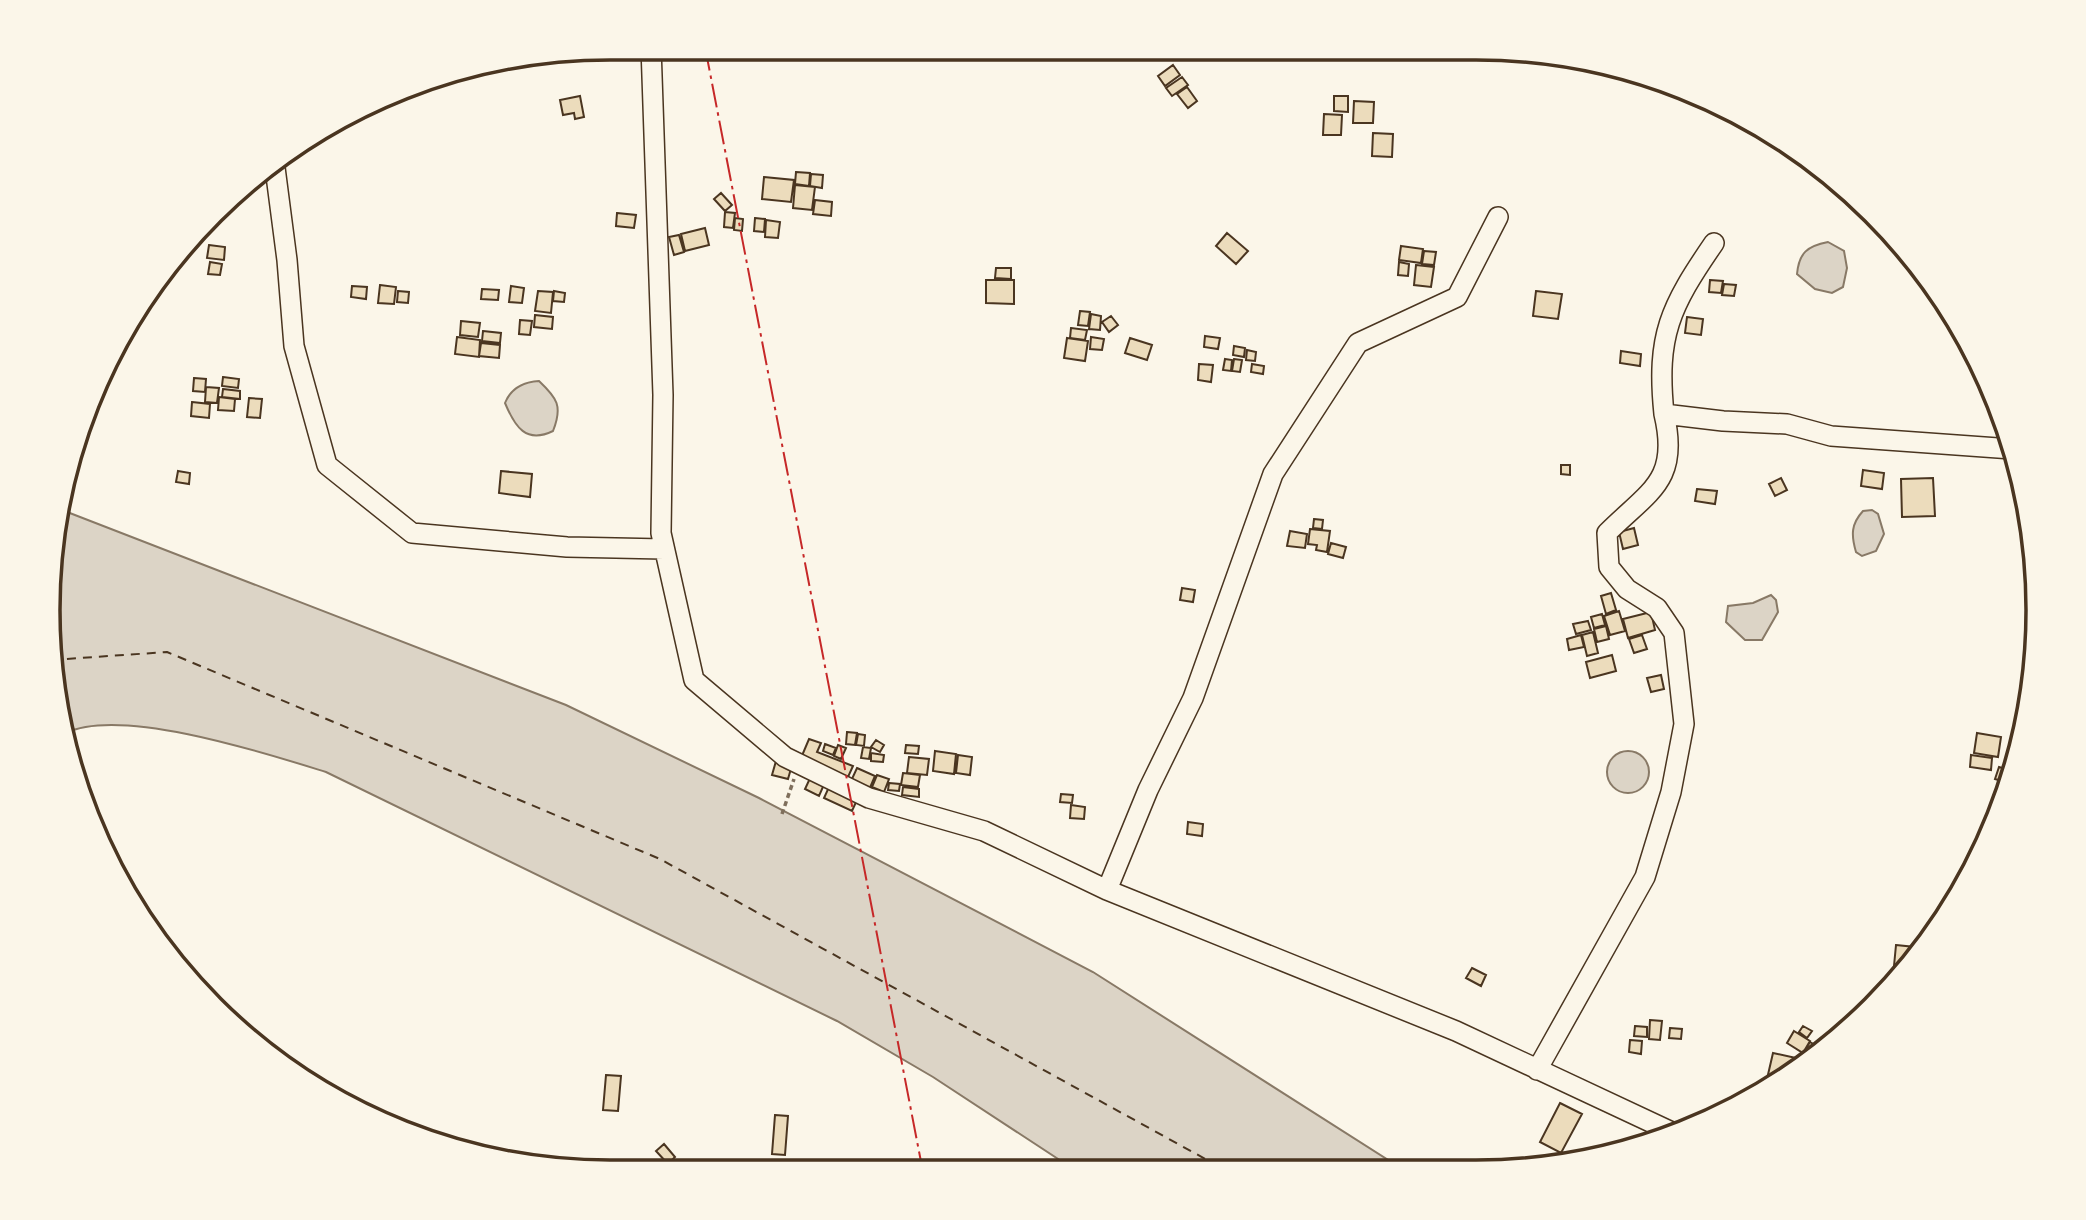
<svg xmlns="http://www.w3.org/2000/svg" width="2086" height="1220" viewBox="0 0 2086 1220" font-family="Helvetica,sans-serif">
<style>
.water{fill:#dcd4c6;stroke:#887966;stroke-width:2}
.lines{fill:none;stroke-linecap:round;stroke-linejoin:round}
.ferry{stroke:#4a3520;stroke-width:2;stroke-dasharray:9 7;stroke-linecap:butt}
.building{fill:#ecdcbc;stroke:#4a3520;stroke-width:2}
.minor-casing{stroke:#4a3520;stroke-width:22}
.path{stroke:#7f6f5c;stroke-width:3.5;stroke-dasharray:5 3.5;stroke-linecap:butt}
.minor{stroke:#fbf6e9;stroke-width:19}
.power{stroke:#c62828;stroke-width:2;stroke-dasharray:24 5 3.5 5;stroke-linecap:butt}
.rim{fill:none;stroke:#4a3520;stroke-width:3.5}
</style>
<rect width="100%" height="100%" fill="#fbf6e9"/>
<path class="water" d="M1828 242 1844 251 1847 268 1843 287 1832 293 1815 289 1797 274C1799 253 1807 246 1828 242Z
M539 381C557 398 563 406 553 431 526 444 515 427 505 403 511 388 523 382 539 381Z
M62 510 566 705 759 798 1093 972 1407 1172H1078L933 1077 837 1021 326 772C268 754 121 706 66 733L48 646Z
M1872 510 1878 514 1884 534 1876 551 1862 556 1856 552C1851 535 1851 524 1863 511Z
M1771 595 1776 600 1778 612 1762 640H1745L1726 622 1728 606 1753 603Z
M1607 772a21 21 0 1 1 42 0a21 21 0 1 1-42 0Z"/>
<g class="lines">
<path class="ferry" d="M51 660 167 652 660 859 1229 1172"/>
</g>
<path class="building" d="M1173 65 1180 75 1165 86 1158 76Z
M1182 77 1188 85 1172 96 1166 88Z
M1187 87 1197 101 1188 108 1177 94Z
M580 96 584 117 575 119 574 113 563 115 560 100Z
M1334 96H1348V112L1334 111Z
M1354 101 1374 102 1373 123H1353Z
M1324 114 1342 115 1341 135H1323Z
M1373 133 1393 134 1392 157 1372 156Z
M796 172 810 173 809 186 795 184Z
M811 174 823 175 822 188 810 186Z
M764 177 794 180 791 202 762 199Z
M795 185 815 187 812 210 793 208Z
M721 193 732 205 725 211 714 199Z
M815 200 832 202 831 216 813 214Z
M725 212 735 213 733 228 724 227Z
M617 213 636 215 634 228 616 226Z
M735 218 743 219 742 231 734 230Z
M755 218 765 219 764 232 754 231Z
M766 220 780 222 778 238 765 237Z
M705 228 709 245 685 251 681 234Z
M1227 233 1248 251 1236 264 1216 246Z
M679 235 684 252 674 255 669 237Z
M209 245 225 247 224 260 207 258Z
M1401 246 1423 249 1421 263 1399 260Z
M1424 251 1436 252 1434 265 1422 264Z
M210 262 222 264 220 275 208 274Z
M1399 262 1409 264 1408 276 1398 275Z
M1416 265 1434 267 1431 287 1414 285Z
M996 268H1011V279L995 278Z
M986 280H1014V304L986 303Z
M1710 280 1723 281 1721 293 1709 292Z
M1724 284 1736 285 1734 296 1722 295Z
M380 285 396 287 394 304 378 303Z
M352 286 367 287 366 299 351 297Z
M511 286 524 288 522 303 509 302Z
M482 289 499 290 498 300 481 299Z
M398 291 409 292 408 303 397 302Z
M538 291 553 292 551 313 535 311Z
M554 291 565 293 564 302 553 301Z
M1536 291 1562 294 1558 319 1533 316Z
M1080 311 1090 312 1088 326 1078 325Z
M1091 314 1101 316 1100 330 1089 329Z
M535 315 553 317 552 329 534 327Z
M1111 316 1118 325 1109 332 1102 322Z
M1687 317 1703 319 1701 335 1685 333Z
M520 320 532 321 530 335 519 334Z
M461 321 480 323 478 337 460 335Z
M1071 328 1087 330 1085 340 1070 338Z
M483 331 501 333 500 343 482 341Z
M1205 336 1220 338 1218 349 1204 347Z
M457 337 480 340 479 357 455 354Z
M1091 337 1104 339 1102 350 1090 349Z
M1067 338 1088 341 1085 361 1064 358Z
M1130 338 1152 345 1147 360 1125 353Z
M481 343 500 345 499 358 479 356Z
M1234 346 1245 348 1244 357 1233 355Z
M1247 350 1256 352 1255 361 1246 360Z
M1621 351 1641 354 1640 366 1620 363Z
M1225 359 1232 360 1231 371 1223 370Z
M1234 359 1242 360 1240 372 1232 371Z
M1199 364 1213 365 1211 382 1198 380Z
M1252 364 1264 366 1263 374 1251 372Z
M223 377 239 379 238 388 222 386Z
M194 378 206 379 205 392 193 391Z
M206 387 219 388 217 403 205 402Z
M223 389 240 391V399L222 397Z
M219 397 235 399 234 411 218 410Z
M249 398 262 399 260 418 247 417Z
M192 402 210 404 209 418 191 416Z
M1561 465H1570V475L1561 474Z
M1863 470 1884 473 1882 489 1861 486Z
M178 471 190 473 189 484 176 482Z
M501 471 532 474 530 497 499 493Z
M1781 478 1787 490 1775 496 1769 484Z
M1933 478 1935 516 1902 517 1901 479Z
M1697 489 1717 491 1715 504 1695 501Z
M1314 519 1323 520 1322 529 1313 528Z
M1634 528 1638 545 1623 549 1619 532Z
M1310 529 1330 531 1327 552 1316 550 1317 545 1308 544Z
M1290 531 1307 534 1305 548 1287 546Z
M1331 543 1346 547 1343 558 1328 554Z
M1182 588 1195 590 1193 602 1180 600Z
M1611 593 1616 610 1606 614 1601 596Z
M1619 611 1625 631 1610 635 1604 616Z
M1651 612 1655 630 1628 638 1623 619Z
M1602 614 1605 625 1594 628 1591 617Z
M1588 621 1591 630 1576 634 1573 624Z
M1606 626 1609 639 1597 642 1594 629Z
M1593 632 1598 653 1587 656 1582 635Z
M1581 635 1584 647 1569 650 1567 639Z
M1642 635 1647 649 1634 653 1629 639Z
M1612 655 1616 671 1590 678 1586 662Z
M1661 675 1664 689 1651 692 1647 678Z
M847 732 857 733 855 745 846 744Z
M1977 733 2001 737 1998 757 1974 753Z
M858 734 865 735 864 746 856 745Z
M809 739 821 743 817 752 853 766 848 777 801 758Z
M876 740 884 745 880 752 871 747Z
M825 744 836 748 833 755 823 751Z
M838 745 846 748 841 759 834 756Z
M906 745 919 746 918 754 905 753Z
M863 747 871 748 869 759 861 758Z
M935 751 956 754 954 774 933 771Z
M871 753 884 755 883 762 871 761Z
M958 755 972 757 970 775 956 773Z
M1971 755 1992 758 1991 770 1970 767Z
M909 757 929 759 927 775 907 773Z
M776 761 792 765 788 779 772 775Z
M1999 767 2012 771 2009 783 1995 779Z
M857 768 875 776 869 790 851 781Z
M903 773 920 775 918 787 901 785Z
M812 774 826 780 819 796 805 789Z
M877 775 889 779 884 792 872 787Z
M889 783 900 784 899 791 888 790Z
M829 787 857 800 852 811 824 798Z
M903 787 919 789V797L902 795Z
M1061 794 1073 795 1072 803 1060 802Z
M1071 805 1085 807 1084 819 1070 818Z
M1188 822 1203 824 1202 836 1187 834Z
M1896 945 1915 947 1914 959 1908 967 1894 966Z
M1472 968 1486 975 1481 986 1466 978Z
M1650 1020 1662 1021 1660 1040 1649 1039Z
M1635 1026 1647 1027V1037L1634 1036Z
M1803 1026 1812 1031 1807 1038 1799 1032Z
M1670 1028 1682 1029 1681 1039 1669 1038Z
M1794 1031 1810 1041 1803 1053 1787 1043Z
M1630 1040 1642 1041 1641 1054 1629 1052Z
M1810 1042 1820 1048 1813 1055 1805 1050Z
M1773 1053 1796 1058 1793 1070 1778 1081 1767 1079Z
M606 1075 621 1076 618 1111 603 1110Z
M1560 1103 1582 1114 1561 1153 1540 1142Z
M775 1115 788 1116 785 1155 772 1154Z
M664 1144 675 1157 668 1164 656 1151Z"/>
<g class="lines">
<defs>
<path id="minor" d="M651 47 663 395 661 533 694 680 785 757 869 798 984 831 1107 890 1456 1031 1676 1134
M274 160 287 260 294 346 327 465 412 533 567 547 664 549
M1714 243C1670 307 1656 335 1664 414L1723 421 1787 424 1831 436 2012 449
M1107 890 1148 790 1193 698 1273 474 1358 343 1457 297 1498 217
M1537 1070 1645 877 1671 792 1684 724 1674 633 1657 608 1627 589 1609 567 1607 533C1649 491 1680 481 1664 414"/>
</defs>
<use href="#minor" class="minor-casing"/>
<path class="path" d="M782 814 794 779"/>
<use href="#minor" class="minor"/>
<path class="power" d="M705 47 923 1172"/>
</g>
<path d="M0 0H2086V1220H0ZM610 60H1476A550 550 0 0 1 2026 610V610A550 550 0 0 1 1476 1160H610A550 550 0 0 1 60 610V610A550 550 0 0 1 610 60Z" fill="#fbf6e9" fill-rule="evenodd"/>
<path class="rim" d="M610 60H1476A550 550 0 0 1 2026 610V610A550 550 0 0 1 1476 1160H610A550 550 0 0 1 60 610V610A550 550 0 0 1 610 60Z"/>
</svg>
